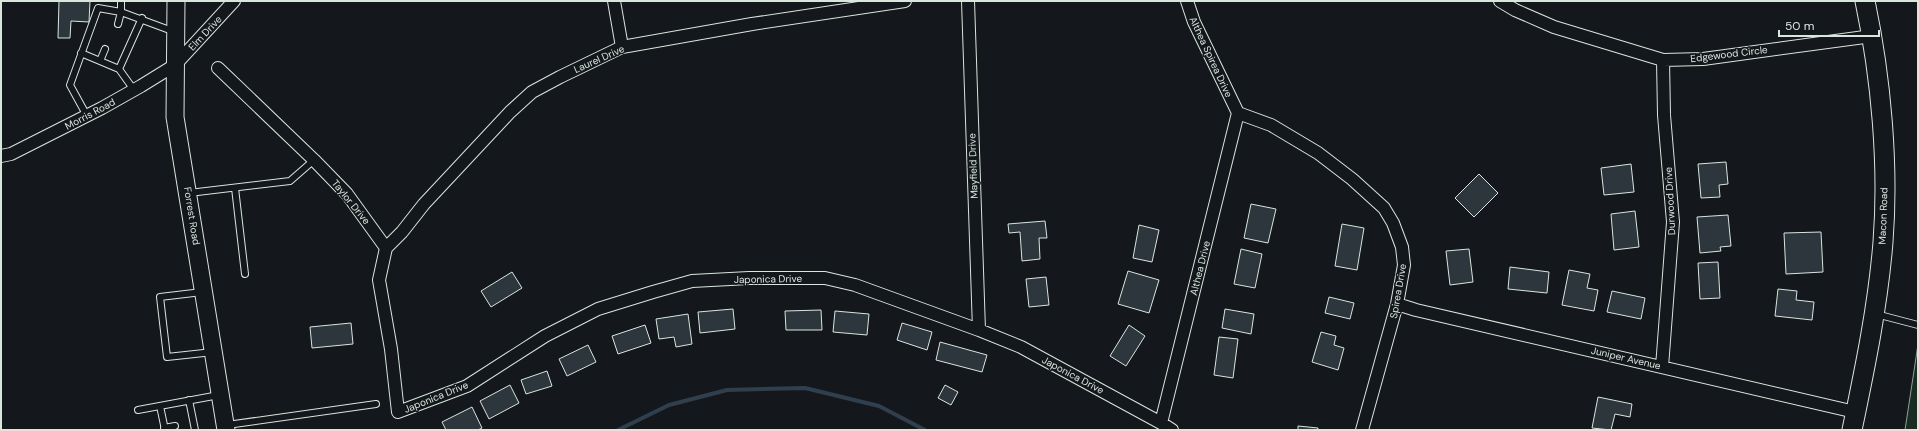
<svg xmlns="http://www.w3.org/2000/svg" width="1919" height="431" viewBox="0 0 1919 431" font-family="'DM Sans',sans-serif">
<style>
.green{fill:#1a2d24;stroke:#939e99}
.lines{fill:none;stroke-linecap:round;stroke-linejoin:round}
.stream{stroke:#2f3f4d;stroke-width:4}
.building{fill:#2c363c;stroke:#d8e6dc}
.service-casing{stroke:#d8e6dc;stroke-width:8}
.minor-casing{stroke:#d8e6dc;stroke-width:14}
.secondary-casing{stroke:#d8e6dc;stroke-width:19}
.primary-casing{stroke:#d8e6dc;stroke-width:21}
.service{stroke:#14181c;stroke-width:6}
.minor{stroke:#14181c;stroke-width:12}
.secondary{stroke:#14181c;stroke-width:17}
.primary{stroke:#14181c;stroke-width:19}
.labels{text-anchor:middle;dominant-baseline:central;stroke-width:3;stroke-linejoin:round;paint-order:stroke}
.street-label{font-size:10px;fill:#d8e6dc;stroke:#14181c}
</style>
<rect width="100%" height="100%" fill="#14181c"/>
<path class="green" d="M1918 344V430H1905L1917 351Z"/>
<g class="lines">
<path class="stream" d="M618 430 669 405 727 390 805 388 879 406 925 430"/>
</g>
<path class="building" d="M59 1H90L89 22 71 21 70 38H58Z
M1726 162 1728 184 1719 185 1720 197 1701 198 1698 164Z
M1631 164 1634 192 1604 195 1601 168Z
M1479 174 1498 193 1474 217 1455 198Z
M1251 204 1276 209 1268 243 1244 238Z
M1635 211 1639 247 1614 250 1611 214Z
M1728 215 1731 246 1720 247 1721 251 1700 253 1697 217Z
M1045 221 1047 238H1039L1040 259 1022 261 1020 232 1009 233 1008 224Z
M1342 224 1364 228 1357 270 1335 266Z
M1139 225 1159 230 1152 262 1133 258Z
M1821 232 1823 272 1786 274 1784 233Z
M1241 249 1262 254 1255 288 1234 284Z
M1469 249 1473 282 1450 285 1446 251Z
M1718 262 1720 298 1700 299 1698 263Z
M1510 267 1549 272 1547 293 1508 289Z
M1569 270 1590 274 1587 288 1598 290 1594 311 1562 305Z
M1128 271 1159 280 1149 313 1118 304Z
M512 272 522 288 491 307 481 291Z
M1046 277 1049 305 1029 307 1026 279Z
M1778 289 1797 291 1796 300 1814 302 1812 320 1775 316Z
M1612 291 1645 298 1641 319 1607 312Z
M1329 297 1354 303 1350 319 1325 313Z
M733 309 735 329 700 333 698 312Z
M1225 309 1254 314 1251 334 1222 328Z
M821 310 822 330H786L785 311Z
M835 311 869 314 867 335 833 332Z
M688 314 692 344 676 347 674 337 659 339 656 319Z
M351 323 353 344 312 348 310 327Z
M902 323 932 332 927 350 897 340Z
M645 325 651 343 618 354 612 336Z
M1129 325 1145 336 1126 366 1110 356Z
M1321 332 1336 336 1334 345 1344 348 1338 370 1312 362Z
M1219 337 1238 339 1233 378 1214 375Z
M940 342 987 355 982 372 936 360Z
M588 345 596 362 567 376 559 359Z
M547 371 552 386 526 394 521 380Z
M510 385 519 403 489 419 480 401Z
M945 385 958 392 951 405 938 398Z
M1598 397 1632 404 1630 417 1615 414 1611 430 1592 428Z
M472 407 482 428 478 430H446L442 422Z
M1298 426 1318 428V430H1298Z"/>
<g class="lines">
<defs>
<path id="service" d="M121 1V12L175 32
M81 53 119 69
M100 61 105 49
M134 90 119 69 142 18
M87 116 70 85 98 8 121 12 118 24
M235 188 245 274
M189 193 290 181 314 160
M202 292 160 297 167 357 213 352
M1876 314 1918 325
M189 400 195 430
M160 406 165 430
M138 410 219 395
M227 425 376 404
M164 428 175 426"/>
<path id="minor" d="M614 1 622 47
M968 1 979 330
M1187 1 1194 22 1238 113
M1500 1 1515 10 1554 27 1663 60 1703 59 1872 36
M218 68 314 160 347 194 386 248 379 280 391 349 398 412 467 386 545 336 598 309 653 292 692 281 749 278H825L855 285 979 330 1021 347 1161 423 1172 430
M1238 113 1271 125 1318 153 1352 179 1384 208 1393 223 1402 247 1404 265 1397 304 1362 430
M1 156 11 154 102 108 141 86 175 65 234 1
M386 248 402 232 424 204 510 112 532 92 560 77 622 47 752 24 905 1
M1397 304 1416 310 1855 412
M1662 367 1673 222 1664 115 1663 60
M1161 423 1238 113"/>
<path id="secondary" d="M176 1 175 117 226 430"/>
<path id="primary" d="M1852 430C1865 368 1878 305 1883 242 1889 165 1881 77 1865 1"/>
</defs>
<use href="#service" class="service-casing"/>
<use href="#minor" class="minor-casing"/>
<use href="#secondary" class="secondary-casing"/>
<use href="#primary" class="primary-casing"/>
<use href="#service" class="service"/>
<use href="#minor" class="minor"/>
<use href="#secondary" class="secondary"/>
<use href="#primary" class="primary"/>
</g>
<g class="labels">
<g class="street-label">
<text transform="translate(205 33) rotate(-47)">Elm Drive</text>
<text transform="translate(1729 54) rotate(-7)">Edgewood Circle</text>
<text transform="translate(1211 57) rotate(65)">Althea Spirea Drive</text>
<text transform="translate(599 59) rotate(-24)">Laurel Drive</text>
<text transform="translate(90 114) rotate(-28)">Morris Road</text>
<text transform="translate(973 166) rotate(-92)">Mayfield Drive</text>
<text transform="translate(1670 201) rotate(-93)">Durwood Drive</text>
<text transform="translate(351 202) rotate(51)">Taylor Drive</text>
<text transform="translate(192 216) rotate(81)">Forrest Road</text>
<text transform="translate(1883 216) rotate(-88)">Macon Road</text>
<text transform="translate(1200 268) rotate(-76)">Althea Drive</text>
<text transform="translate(768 279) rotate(-1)">Japonica Drive</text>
<text transform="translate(1398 291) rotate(-80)">Spirea Drive</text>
<text transform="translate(1626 358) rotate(13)">Juniper Avenue</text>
<text transform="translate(1073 375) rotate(28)">Japonica Drive</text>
<text transform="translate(436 397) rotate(-22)">Japonica Drive</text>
</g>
</g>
<rect width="1919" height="431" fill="none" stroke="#d8e6dc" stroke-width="4"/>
<path d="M1779 30v6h100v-6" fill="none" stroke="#d8e6dc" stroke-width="2"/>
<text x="1785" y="30" font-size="12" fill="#d8e6dc" stroke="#14181c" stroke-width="3" paint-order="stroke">50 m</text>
</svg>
